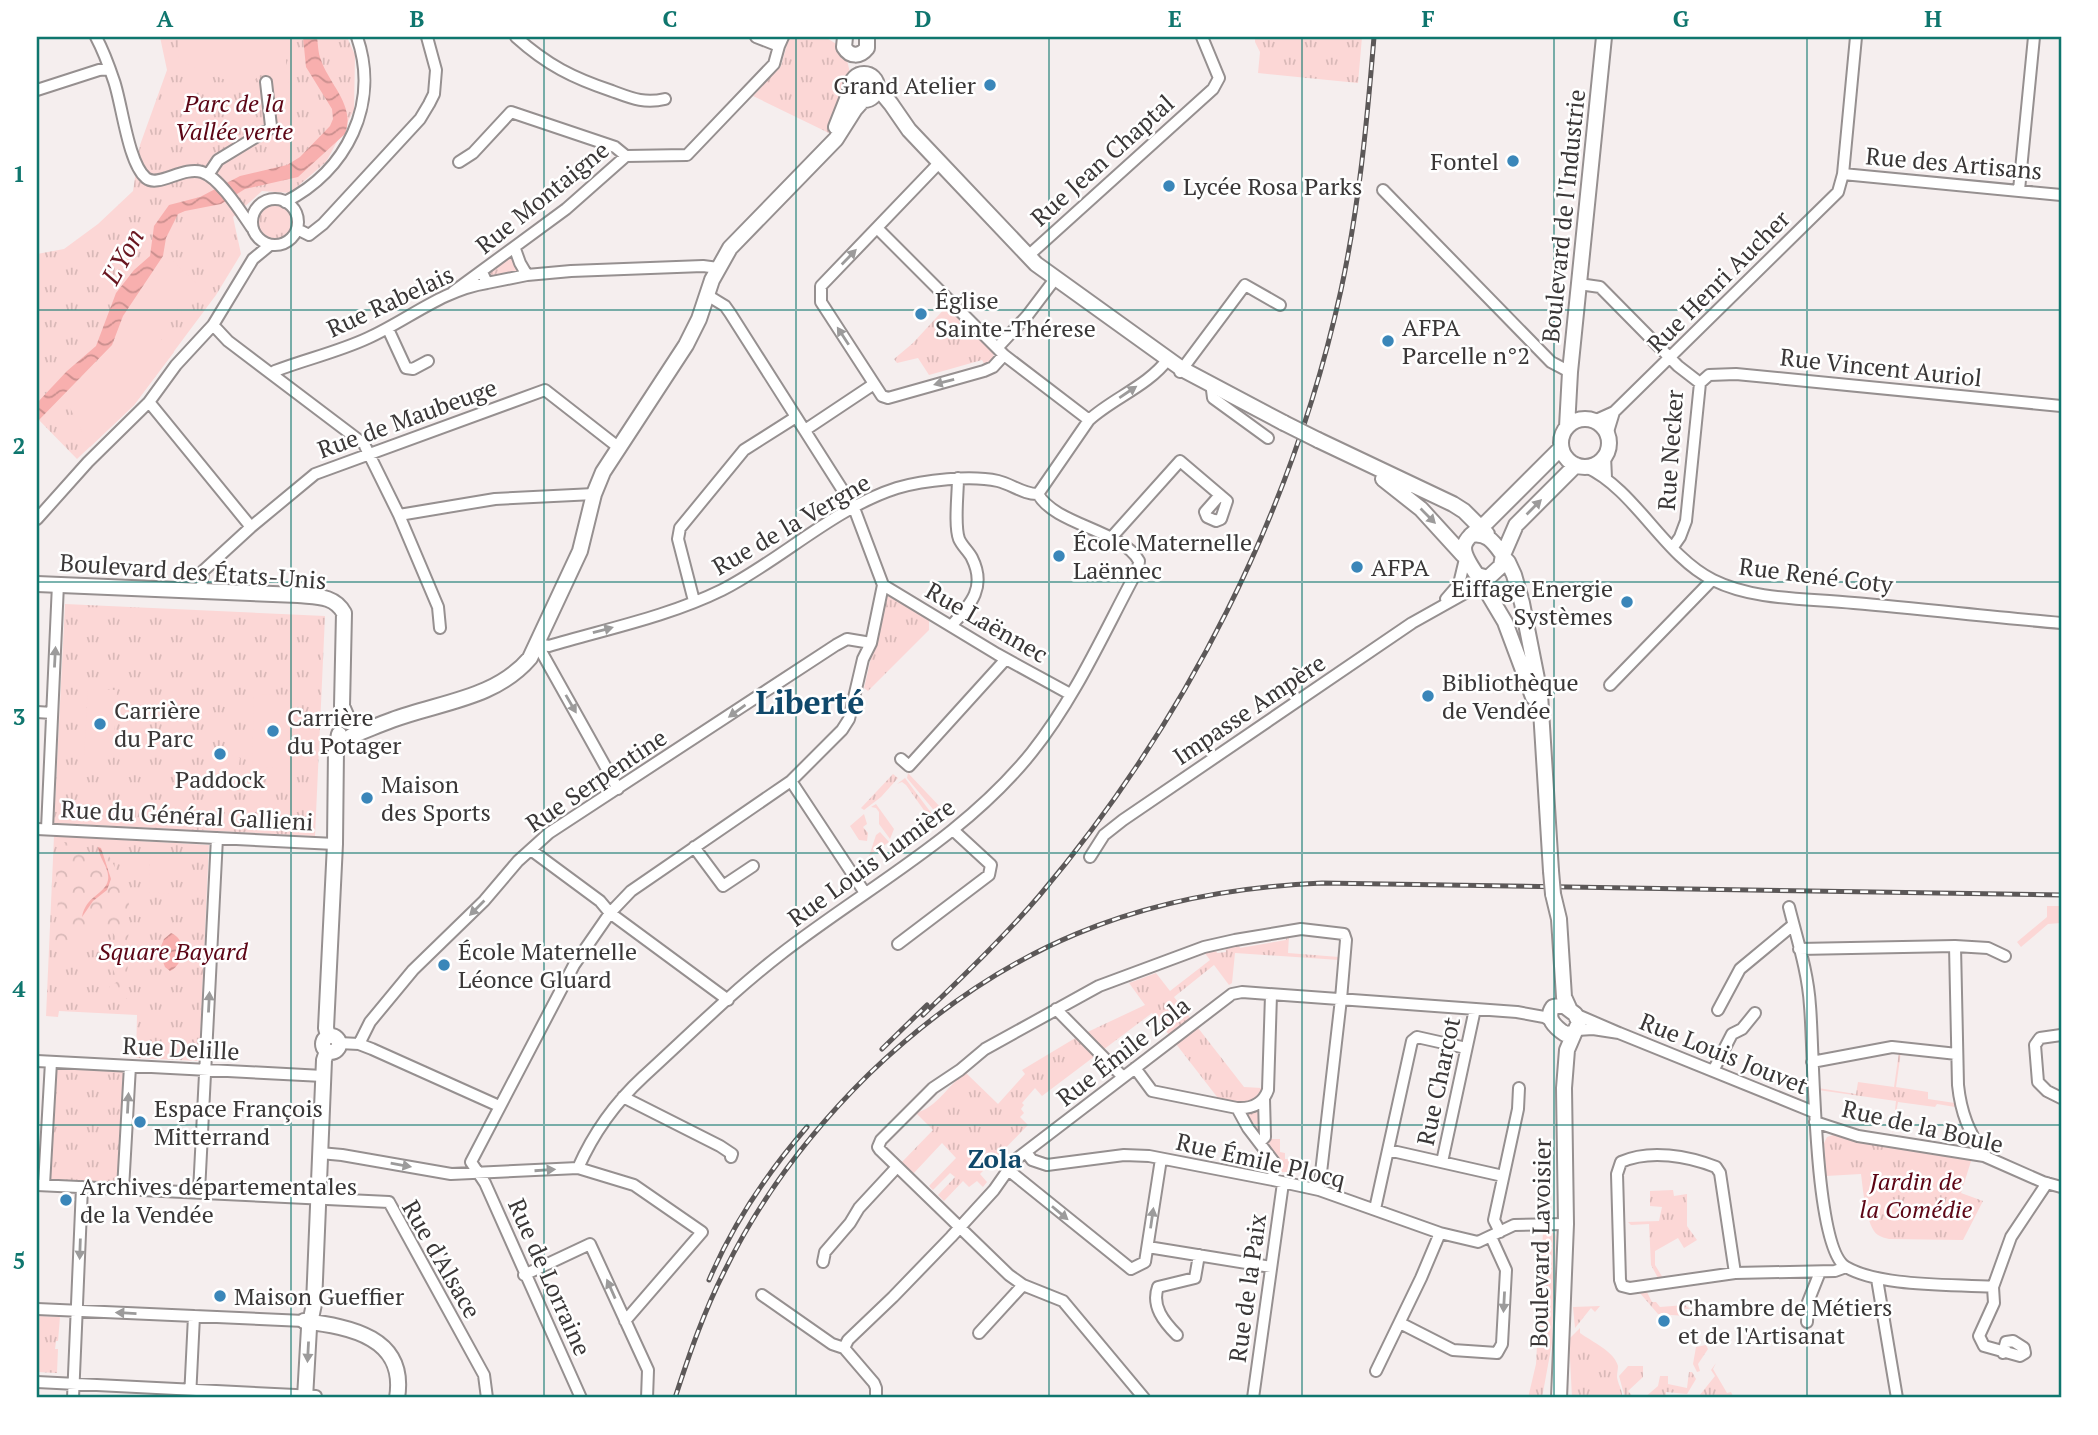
<svg xmlns="http://www.w3.org/2000/svg" width="2098" height="1435" viewBox="0 0 2098 1435" font-family="'PT Serif',serif">
<style>
.grass{fill:url(#grass-tufts)}
.forest{fill:url(#forest-crowns)}
.garden{fill:#fcd7d6}
.water{fill:url(#water-waves)}
.lines{fill:none;stroke-linecap:round;stroke-linejoin:round}
.minor-casing{stroke:#969090;stroke-width:14}
.major-casing{stroke:#969090;stroke-width:18}
.minor{stroke:#fff;stroke-width:10}
.major{stroke:#fff;stroke-width:14}
.rail-casing{stroke:#5c5858;stroke-width:5}
.rail{stroke:#fff;stroke-width:2.5;stroke-dasharray:8;stroke-linecap:butt}
.major-bridge-casing{stroke:#969090;stroke-width:18;stroke-linecap:butt}
.major-bridge{stroke:#fff;stroke-width:14}
.oneway{fill:#9c9b9b}
.grid{fill:none;stroke:#0f766e;stroke-width:2;stroke-opacity:0.55}
.poi-dot{fill:#3a86b9;stroke:#fff;stroke-width:2.5}
.labels{text-anchor:middle;dominant-baseline:central;stroke-width:5;stroke-linejoin:round;paint-order:stroke}
.poi-label{font-size:24px;fill:#3a3737;stroke:#fff;text-anchor:start}
.park-label{font-size:24px;font-style:italic;fill:#5c0515;stroke:#fff}
.street-label{font-size:24px;fill:#3a3737;stroke:#fff}
.water-label{font-size:26px;font-style:italic;fill:#691620;stroke:#fff}
.neighbourhood-label{font-size:26px;font-weight:bold;fill:#10486a;stroke:#fff}
.district-label{font-size:32px;font-weight:bold;fill:#10486a;stroke:#fff}
.neatline{fill:none;stroke:#0f766e;stroke-width:2.5}
.grid-label{font-size:23px;text-anchor:middle;font-weight:bold;fill:#0f766e}
</style>
<defs>
<pattern id="grass-tufts" width="24" height="20" patternUnits="userSpaceOnUse" patternTransform="scale(1.75)"><rect width="24" height="20" fill="#fcd7d6"/><path d="M3 7l-1-3M5 7V3M7 7l1-3M15 17l-1-3M17 17v-4M19 17l1-3" fill="none" stroke="#d9b9b8"/></pattern>
<pattern id="forest-crowns" width="20" height="18" patternUnits="userSpaceOnUse" patternTransform="scale(1.75)"><rect width="20" height="18" fill="#fcd7d6"/><path d="M2 6a3 3 0 1 1 6 0M12 15a3 3 0 1 1 6 0" fill="none" stroke="#d9b9b8"/></pattern>
<pattern id="water-waves" width="16" height="10" patternUnits="userSpaceOnUse" patternTransform="scale(1.75)"><rect width="16" height="10" fill="#f8afae"/><path d="M0 5q4-4 8 0t8 0" fill="none" stroke="#ca8f8e"/></pattern>
</defs>
<rect width="100%" height="100%" fill="#f5eeee"/>
<path class="grass" d="M160 37H347L355 55 354 110 326 162 290 193 262 191 233 217 241 254 216 295 134 405 77 459 37 418V254L64 249 98 224 133 191 140 145 167 70Z
M789 37H825L838 45 847 60 851 77 831 134 753 96 781 66Z
M1255 37H1362L1358 83 1258 73 1260 52 1255 42Z
M256 222a19 19 0 1 1 38 0a19 19 0 1 1-38 0Z
M513 255 520 271 490 278 489 273Z
M947 306 995 349 992 362 986 367 982 360 929 375 918 358 897 363 894 359 913 343Z
M886 593H892L929 618V630L868 691 864 688Z
M65 604 325 616 315 836 54 823Z
M908 773 943 810 937 814 907 778Z
M893 774 898 778 881 797 864 810 861 808Z
M905 778 935 818 933 823 906 785 902 782 897 784Z
M876 804 894 829 890 839 879 824V812L876 808 871 807Z
M864 814 867 824 863 827 868 833 867 841 859 840 850 826Z
M880 832 889 842 869 856 876 835Z
M54 836 209 845 199 1061 136 1058 137 1015 59 1011 58 1017 46 1016Z
M2047 906H2061V923L2048 924 2021 947 2017 942 2047 917Z
M1287 936H1289L1288 953 1339 957V960L1235 953 1232 983 1229 985 1214 965 1174 997 1244 1087 1262 1088 1259 1096 1261 1127 1272 1139H1280V1152L1285 1153V1159H1292L1291 1172H1279L1277 1160 1223 1102H1221L1152 1013 1042 1096 1035 1088 1022 1103 1024 1105 1021 1109 1024 1113 1020 1117 1028 1125 980 1174 987 1182 983 1187 977 1181 969 1187 963 1181 944 1201 938 1195 955 1177 950 1173 933 1190 929 1186 956 1158 942 1143 913 1174 901 1163 933 1130 916 1113C936 1108 949 1085 965 1072L998 1104 1025 1074 1022 1070 1077 1037 1145 1005 1129 983 1156 973 1170 991 1210 960 1204 952 1215 948 1217 953 1226 952 1225 944 1238 942 1240 948 1286 940Z
M1899 1052H1901L1896 1087 1928 1092V1099L1955 1103V1107L1937 1104 1935 1107 1898 1102 1892 1135 1896 1101 1818 1090V1088L1856 1094 1858 1082 1894 1087Z
M55 1068 123 1072 117 1185 49 1181Z
M1836 1134 1972 1158 1961 1193 1983 1201 1963 1240 1889 1239C1885 1238 1881 1237 1878 1235 1866 1227 1863 1189 1861 1174L1826 1176 1824 1143 1827 1137Z
M1673 1190 1674 1196 1687 1194V1226L1697 1240 1684 1248 1678 1238 1655 1251V1265L1663 1278H1658L1651 1265 1649 1224 1631 1225 1628 1222 1659 1221 1662 1207 1650 1206V1191Z
M1543 1232 1555 1233 1556 1236 1552 1343 1542 1398H1528L1536 1364Z
M1646 1290 1652 1302H1656L1660 1307 1685 1305 1690 1309H1685V1316L1658 1314 1639 1292Z
M1600 1306 1595 1312 1591 1308 1575 1328 1573 1307Z
M37 1316 60 1317 58 1341H56L55 1349H58L57 1373 37 1372Z
M1580 1328V1333C1591 1341 1615 1352 1618 1366 1618 1369 1617 1373 1617 1377 1618 1385 1623 1390 1622 1398H1572L1569 1339Z
M1706 1345 1708 1349 1698 1364 1700 1371 1697 1372 1693 1364 1696 1347Z
M1716 1363 1713 1369 1727 1393 1731 1392 1734 1398H1692L1694 1395 1699 1396 1715 1376 1711 1370Z
M1628 1366H1643V1377L1628 1391 1634 1398H1625L1619 1376Z
M1689 1372H1692L1696 1379 1687 1394 1666 1392V1398H1644L1658 1386 1660 1376H1668V1384L1687 1388Z"/>
<path class="forest" d="M64 842 80 844 89 852 108 854 120 877 129 904 127 999H112L109 987 118 981 108 958 117 952 115 936 107 925C91 933 81 945 64 950L55 941 59 886 54 866 62 855Z"/>
<path class="garden" d="M178 37H286V67L260 75 245 88 179 61Z
M286 71 294 102 277 107 268 76Z
M165 252 204 292 183 313 176 308 153 331 174 352 134 405 90 447 64 396 112 345 123 316Z
M88 689 117 690 113 759 84 757Z
M254 694 294 695 292 769 252 767Z
M213 750 240 758 239 765H217Z
M150 856 169 857V894L149 892Z"/>
<path class="water" d="M303 37H317C318 44 318 53 321 60 329 84 356 106 345 134L298 177 245 189 221 204 185 211 178 214 166 238 163 256 123 316 112 345 37 422V403L67 371 96 346 116 293 134 270 150 256 154 226 169 205 200 197 240 176 287 165 300 157 330 126 333 119 332 109 306 67Z
M98 847 101 848 111 879 107 890 93 901 82 917C86 895 105 895 108 880 110 868 99 859 98 847Z
M171 933C187 939 185 964 170 971L165 967 159 951 164 939Z"/>
<g class="lines">
<defs>
<path id="minor" d="M96 37C104 52 109 66 114 81 122 104 128 163 146 178 158 188 183 166 202 172 220 178 241 212 252 228
M516 37C547 65 573 78 612 91 631 98 644 104 665 99
M779 37V46L783 37
M37 90 99 70 109 69
M459 162 473 153 511 112 615 147 626 156
M939 163 821 286V302L882 396 888 398 984 371 993 367 1004 355
M1843 174 2061 195
M208 175 218 160 269 129 271 126 266 82
M1383 190 1551 362 1570 372
M2019 190 2034 37
M252 222a23 23 0 1 1 46 0a23 23 0 1 1-46 0Z
M285 202C347 171 380 104 357 37
M877 228 1004 355 1089 420
M297 229 309 235 323 224 420 119 429 104 434 94 436 70 427 37
M515 249 520 263 527 275
M1028 256 1213 89 1219 78 1202 37
M482 272 487 283 527 275 571 271 703 266 718 268
M1579 284 1600 287 1678 366 1700 383 1686 521 1680 537 1673 547
M453 292 566 209 626 156 687 155 774 64 779 46 756 37
M213 325 228 341 364 444 399 515 438 607 440 628
M388 329 406 368 413 369 428 361
M998 347 1027 316 1055 279
M1180 372 1245 285 1280 305
M273 374 275 371C306 359 338 352 368 338 408 320 442 290 487 283
M1700 383 1709 375 1736 374 2061 406
M1212 390 1213 398 1268 438
M149 402 251 527
M1594 421 1614 412 1838 192 1843 174 1856 37
M805 430 874 384
M1607 435 1614 412
M1605 456 1606 478
M1586 467C1636 490 1663 555 1713 580 1755 601 1808 598 1854 603 1923 609 1992 617 2061 623
M1038 494 1089 420C1113 398 1148 386 1168 359
M399 515 495 499 594 494
M37 519 88 462 149 402 176 365 213 325 253 259 270 245
M1110 539 1180 461 1227 501 1221 519 1216 521 1207 517 1205 512 1220 495
M883 585 997 654 1070 694
M201 591 203 571 251 527 315 474 545 390 618 447
M1446 599 1459 584 1465 559
M694 601 678 539 680 528 744 450 796 417
M951 626C970 605 987 588 972 558 969 552 962 546 959 539 954 525 958 494 958 478
M537 644 549 646C606 629 667 617 722 590 781 560 834 508 897 488 924 480 971 475 998 481 1011 484 1025 495 1038 494 1055 525 1122 530 1139 561L1138 569C1105 630 1076 697 1032 752 964 837 866 888 781 954 733 991 688 1036 643 1077 616 1102 593 1134 578 1168
M537 644 618 789
M1610 685 1712 580
M37 712 52 713
M901 759 909 766 1006 659
M791 781 865 893
M37 829 335 844
M47 829 58 584
M694 847 723 886 753 866
M531 850 600 901 610 913 728 1000
M1090 857 1104 835 1123 820 1412 623 1478 586 1487 578
M1789 907C1797 939 1808 972 1810 1006 1814 1048 1813 1248 1846 1267 1880 1287 1952 1284 1993 1287
M898 944 989 875 991 865 953 830
M1955 946 1988 948 2005 956
M1799 949 1955 946 1958 1085C1961 1114 1969 1131 1984 1156
M1056 1009 1123 1077
M1718 1010 1740 969 1793 925
M1575 1014 1619 1033 1593 1029 1577 1030
M1619 1033 1814 1112
M2061 1035 2040 1038 2035 1045 2038 1082 2047 1091 2061 1098
M339 1043 359 1044 372 1049 499 1106
M359 1044 370 1022 413 970 484 901 518 861 549 833 836 645 847 639 871 643
M37 1061 323 1076
M1812 1062 1892 1047 1957 1054
M1135 1068 1152 1091 1237 1108C1252 1109 1263 1104 1268 1090L1271 995
M1713 1071 1732 1034 1742 1029 1755 1013
M623 1097 720 1146 732 1154 731 1157
M1237 1108 1248 1128 1274 1162 1273 1180
M1815 1122 1858 1136 1984 1156 2043 1182 2061 1187
M1260 1142 1265 1137 1264 1099
M1388 1150 1503 1176
M1026 1152 1032 1160 1047 1165 1124 1155 1149 1156 1273 1180 1319 1190 1440 1233 1478 1242 1514 1225 1566 1224
M320 1153 342 1155 451 1174 578 1168 634 1185 702 1232 625 1321
M1442 1162 1475 1009
M1007 1169 1131 1269 1145 1262 1161 1159
M37 1185 389 1202 484 1375 487 1398
M44 1185 51 1062
M123 1189 130 1066
M199 1192 217 838
M1375 1209 1412 1041 1417 1037 1466 1048
M1500 1232 1494 1220 1518 1109 1519 1088
M1148 1247 1271 1267
M823 1262 825 1252 850 1223 859 1208 897 1167
M1735 1273 1720 1173 1716 1167C1688 1156 1650 1149 1621 1162L1617 1174 1620 1280 1622 1286 1630 1288 1735 1273 1835 1271 1846 1267
M524 1275 590 1244 648 1370 647 1398
M1877 1279 1897 1398
M1993 1287 1994 1303 1979 1336 1984 1346 2020 1356 2025 1353 2024 1348 2013 1341 2006 1342 2003 1353
M1993 1287 2011 1237 2047 1183
M762 1295 832 1344 844 1348
M37 1309 304 1321
M1807 1322 1808 1302 1820 1272
M1400 1323 1453 1350 1497 1353 1502 1344 1506 1270 1491 1237
M979 1333 1023 1285
M1177 1335C1164 1322 1151 1306 1158 1287L1195 1278 1199 1255
M844 1348 848 1340 893 1297 951 1237 994 1190 1015 1160 1232 994 1242 992 1517 1012 1544 1017 1551 1021
M844 1348 874 1383 876 1388V1398
M1376 1371 1421 1278 1440 1233
M37 1382 316 1396
M73 1398 82 1187
M190 1398 194 1316
M581 1398 485 1183 471 1162 574 965 610 913 631 891 791 781 842 730 849 719 863 659 871 643 883 585 854 508 730 313 725 306 707 295
M1144 1398 1063 1301 1023 1285 1009 1275 880 1150 878 1147 881 1140 933 1088 960 1070 985 1049 1099 986 1204 947 1235 940 1301 929 1344 934 1346 940 1341 999 1319 1190
M1253 1398 1283 1183"/>
<path id="major" d="M845 37 844 47C850 57 860 57 867 48V37
M851 87a13 13 0 1 1 26 0a13 13 0 1 1-26 0Z
M877 87 891 104 909 130 1036 264 1182 369 1284 423
M836 127 851 89
M1561 443a24 24 0 1 1 48 0a24 24 0 1 1-48 0Z
M1567 427 1570 372 1604 37
M1318 440 1453 504 1464 511 1487 534
M1383 479 1421 509 1463 555
M1471 535C1488 532 1494 543 1503 555L1501 566 1488 578 1477 575C1457 546 1460 543 1487 522L1561 448
M1503 555 1516 525 1576 465
M1504 558 1508 562 1514 575 1522 603 1540 694 1551 871
M1477 575 1505 622 1533 697
M37 584 298 595C316 597 334 595 344 613L342 706 349 722
M351 736C365 731 378 725 392 720 440 702 495 699 530 658L580 551 594 494 603 472 686 345 699 319 712 280 730 248 836 139 855 109 863 100
M1553 894 1559 919 1564 997 1569 1008
M328 1036 326 1028 335 844 336 749 339 734
M323 1044a8 8 0 1 1 16 0a8 8 0 1 1-16 0Z
M304 1321C350 1327 407 1337 397 1398
M305 1398 309 1328 314 1304 324 1060 327 1051
M1559 1398 1566 1224 1564 1088 1567 1050 1579 1022 1575 1014 1563 1005 1553 1007C1545 1018 1555 1027 1565 1034L1574 1033"/>
</defs>
<use href="#minor" class="minor-casing"/>
<use href="#major" class="major-casing"/>
<use href="#minor" class="minor"/>
<use href="#major" class="major"/>
<defs>
<path id="rail" d="M923 1015C962 977 1003 938 1039 896 1186 722 1292 513 1341 290 1359 206 1367 122 1374 37
M882 1049 927 1005
M709 1280C733 1224 767 1173 807 1127
M675 1398C689 1355 704 1311 725 1270 761 1197 811 1131 869 1074 1001 947 1139 891 1322 883L2061 895"/>
</defs>
<use href="#rail" class="rail-casing"/>
<use href="#rail" class="rail"/>
<defs>
<path id="major-bridge" d="M1284 423 1318 440
M1551 871 1553 894"/>
</defs>
<use href="#major-bridge" class="major-bridge-casing"/>
<use href="#major-bridge" class="major-bridge"/>
</g>
<defs><path id="oneway-solid" d="M-6-.8H1V-3.2L6.5 0L1 3.2V.8H-6Z" transform="scale(1.75)"/></defs>
<g class="oneway">
<use href="#oneway-solid" transform="translate(849 257) rotate(-46)"/>
<use href="#oneway-solid" transform="translate(843 336) rotate(-123)"/>
<use href="#oneway-solid" transform="translate(944 382) rotate(165)"/>
<use href="#oneway-solid" transform="translate(1128 392) rotate(-34)"/>
<use href="#oneway-solid" transform="translate(1534 507) rotate(-45)"/>
<use href="#oneway-solid" transform="translate(1428 516) rotate(45)"/>
<use href="#oneway-solid" transform="translate(603 630) rotate(-15)"/>
<use href="#oneway-solid" transform="translate(55 657) rotate(-87)"/>
<use href="#oneway-solid" transform="translate(571 704) rotate(60)"/>
<use href="#oneway-solid" transform="translate(737 711) rotate(144)"/>
<use href="#oneway-solid" transform="translate(477 908) rotate(135)"/>
<use href="#oneway-solid" transform="translate(209 1002) rotate(-87)"/>
<use href="#oneway-solid" transform="translate(128 1103) rotate(-87)"/>
<use href="#oneway-solid" transform="translate(401 1165) rotate(10)"/>
<use href="#oneway-solid" transform="translate(545 1170) rotate(-4)"/>
<use href="#oneway-solid" transform="translate(1060 1213) rotate(40)"/>
<use href="#oneway-solid" transform="translate(1152 1218) rotate(-82)"/>
<use href="#oneway-solid" transform="translate(80 1249) rotate(92)"/>
<use href="#oneway-solid" transform="translate(611 1289) rotate(-114)"/>
<use href="#oneway-solid" transform="translate(1504 1302) rotate(93)"/>
<use href="#oneway-solid" transform="translate(126 1313) rotate(-177)"/>
<use href="#oneway-solid" transform="translate(308 1352) rotate(93)"/>
</g>
<path class="grid" d="M291 37V1398M544 37V1398M796 37V1398M1049 37V1398M1302 37V1398M1554 37V1398M1807 37V1398M37 310H2061M37 582H2061M37 853H2061M37 1125H2061"/>
<g class="poi-dot">
<circle cx="990" cy="85" r="7"/>
<circle cx="1513" cy="161" r="7"/>
<circle cx="1169" cy="186" r="7"/>
<circle cx="921" cy="314" r="7"/>
<circle cx="1388" cy="341" r="7"/>
<circle cx="1059" cy="556" r="7"/>
<circle cx="1357" cy="567" r="7"/>
<circle cx="1627" cy="602" r="7"/>
<circle cx="1428" cy="696" r="7"/>
<circle cx="100" cy="724" r="7"/>
<circle cx="273" cy="731" r="7"/>
<circle cx="220" cy="754" r="7"/>
<circle cx="367" cy="798" r="7"/>
<circle cx="444" cy="965" r="7"/>
<circle cx="140" cy="1122" r="7"/>
<circle cx="66" cy="1200" r="7"/>
<circle cx="220" cy="1296" r="7"/>
<circle cx="1664" cy="1321" r="7"/>
</g>
<g class="labels">
<g class="poi-label">
<text x="976" y="85" text-anchor="end">Grand Atelier</text>
<text x="1499" y="161" text-anchor="end">Fontel</text>
<text x="1183" y="186">Lycée Rosa Parks</text>
<text x="935" y="300">Église<tspan x="935" dy="28">Sainte-Thérese</tspan></text>
<text x="1402" y="327">AFPA<tspan x="1402" dy="28">Parcelle n°2</tspan></text>
<text x="1073" y="542">École Maternelle<tspan x="1073" dy="28">Laënnec</tspan></text>
<text x="1371" y="567">AFPA</text>
<text x="1613" y="588" text-anchor="end">Eiffage Energie<tspan x="1613" dy="28">Systèmes</tspan></text>
<text x="1442" y="682">Bibliothèque<tspan x="1442" dy="28">de Vendée</tspan></text>
<text x="114" y="710">Carrière<tspan x="114" dy="28">du Parc</tspan></text>
<text x="287" y="717">Carrière<tspan x="287" dy="28">du Potager</tspan></text>
<text x="220" y="779" text-anchor="middle">Paddock</text>
<text x="381" y="784">Maison<tspan x="381" dy="28">des Sports</tspan></text>
<text x="458" y="951">École Maternelle<tspan x="458" dy="28">Léonce Gluard</tspan></text>
<text x="154" y="1108">Espace François<tspan x="154" dy="28">Mitterrand</tspan></text>
<text x="80" y="1186">Archives départementales<tspan x="80" dy="28">de la Vendée</tspan></text>
<text x="234" y="1296">Maison Gueffier</text>
<text x="1678" y="1307">Chambre de Métiers<tspan x="1678" dy="28">et de l'Artisanat</tspan></text>
</g>
<g class="park-label">
<text x="234" y="103">Parc de la<tspan x="234" dy="28">Vallée verte</tspan></text>
<text x="173" y="951">Square Bayard</text>
<text x="1916" y="1181">Jardin de<tspan x="1916" dy="28">la Comédie</tspan></text>
</g>
<g class="street-label">
<text transform="translate(1102 160) rotate(-42)">Rue Jean Chaptal</text>
<text transform="translate(1954 163) rotate(5)">Rue des Artisans</text>
<text transform="translate(542 197) rotate(-39)">Rue Montaigne</text>
<text transform="translate(1563 216) rotate(-84)">Boulevard de l'Industrie</text>
<text transform="translate(1718 281) rotate(-45)">Rue Henri Aucher</text>
<text transform="translate(390 301) rotate(-25)">Rue Rabelais</text>
<text transform="translate(1881 367) rotate(6)">Rue Vincent Auriol</text>
<text transform="translate(407 418) rotate(-20)">Rue de Maubeuge</text>
<text transform="translate(1670 450) rotate(-86)">Rue Necker</text>
<text transform="translate(791 524) rotate(-30)">Rue de la Vergne</text>
<text transform="translate(193 571) rotate(4)">Boulevard des États-Unis</text>
<text transform="translate(1816 575) rotate(7)">Rue René Coty</text>
<text transform="translate(987 622) rotate(30)">Rue Laënnec</text>
<text transform="translate(1249 709) rotate(-34)">Impasse Ampère</text>
<text transform="translate(596 780) rotate(-34)">Rue Serpentine</text>
<text transform="translate(187 815) rotate(3)">Rue du Général Gallieni</text>
<text transform="translate(871 862) rotate(-36)">Rue Louis Lumière</text>
<text transform="translate(181 1048) rotate(3)">Rue Delille</text>
<text transform="translate(1123 1051) rotate(-38)">Rue Émile Zola</text>
<text transform="translate(1724 1053) rotate(22)">Rue Louis Jouvet</text>
<text transform="translate(1438 1081) rotate(-78)">Rue Charcot</text>
<text transform="translate(1923 1126) rotate(13)">Rue de la Boule</text>
<text transform="translate(1261 1160) rotate(13)">Rue Émile Plocq</text>
<text transform="translate(1540 1243) rotate(-89)">Boulevard Lavoisier</text>
<text transform="translate(442 1259) rotate(60)">Rue d'Alsace</text>
<text transform="translate(550 1277) rotate(66)">Rue de Lorraine</text>
<text transform="translate(1247 1288) rotate(-82)">Rue de la Paix</text>
</g>
<g class="water-label">
<text transform="translate(122 256) rotate(-61)">L'Yon</text>
</g>
<g class="neighbourhood-label">
<text x="995" y="1158">Zola</text>
</g>
<g class="district-label">
<text x="810" y="702">Liberté</text>
</g>
</g>
<rect width="2098" height="1435" fill="none" stroke="#ffffff" stroke-width="77"/>
<rect x="38" y="38" width="2022" height="1358" class="neatline"/>
<g class="grid-label">
<text x="165" y="27">A</text>
<text x="417" y="27">B</text>
<text x="670" y="27">C</text>
<text x="923" y="27">D</text>
<text x="1175" y="27">E</text>
<text x="1428" y="27">F</text>
<text x="1681" y="27">G</text>
<text x="1933" y="27">H</text>
<text x="19" y="182">1</text>
<text x="19" y="454">2</text>
<text x="19" y="725">3</text>
<text x="19" y="997">4</text>
<text x="19" y="1269">5</text>
</g>
</svg>
